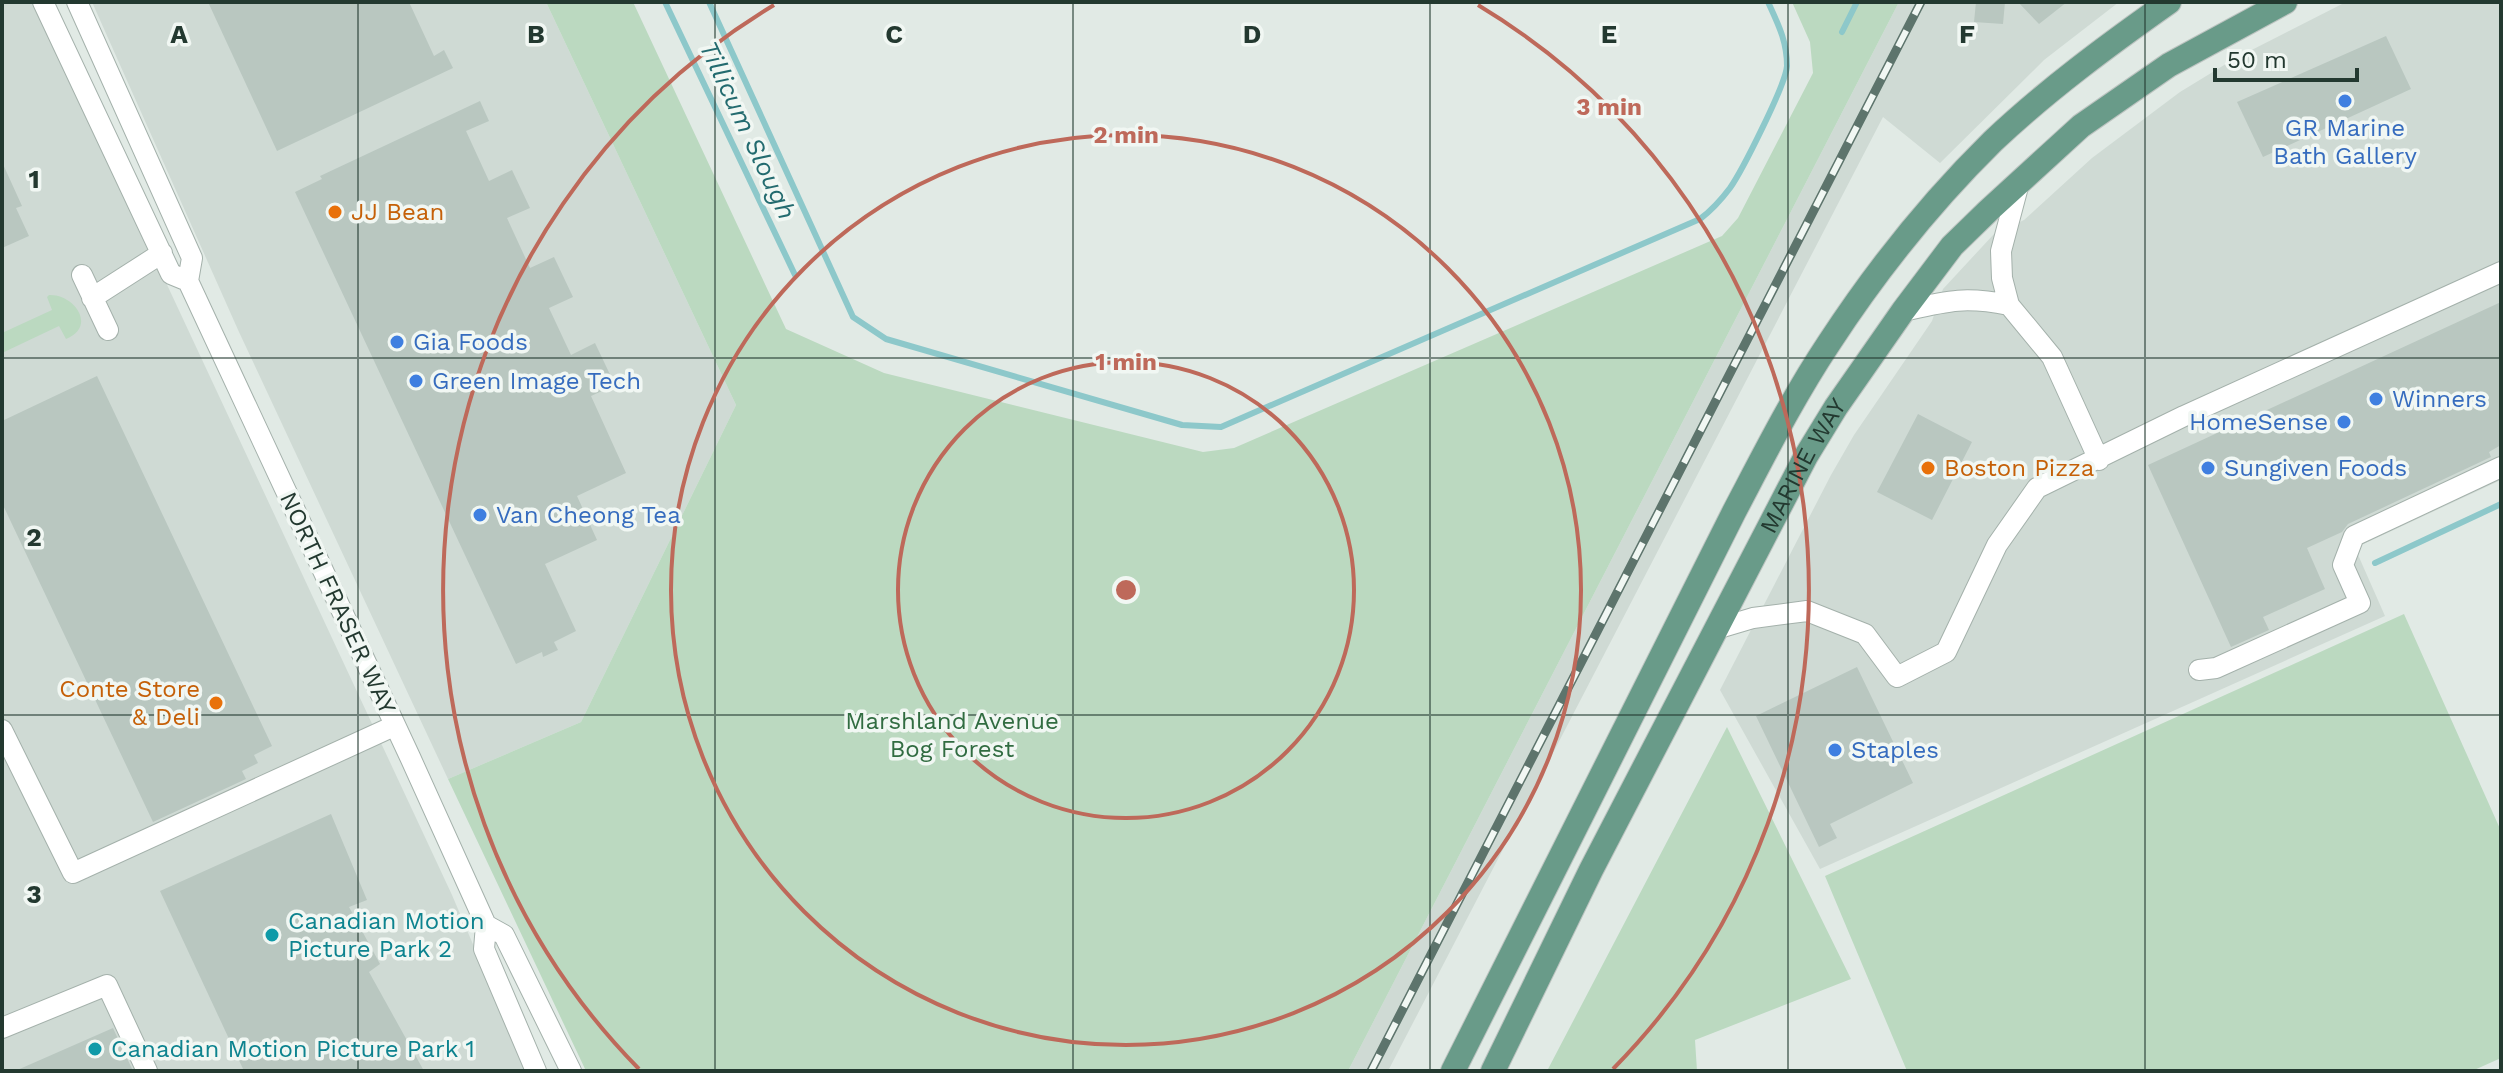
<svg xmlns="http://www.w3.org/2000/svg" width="2503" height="1073" viewBox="0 0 2503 1073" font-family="'Work Sans',sans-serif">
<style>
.built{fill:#cfdad4}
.green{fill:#bbd9c0}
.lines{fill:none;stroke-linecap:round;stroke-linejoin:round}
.stream{stroke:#8dc8ca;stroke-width:6}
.building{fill:#b9c7c0}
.minor-casing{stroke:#a4b1ab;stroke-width:22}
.major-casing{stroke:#bdc4c1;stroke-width:26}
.minor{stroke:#fff;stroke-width:20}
.major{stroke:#699b89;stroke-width:24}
.rail-casing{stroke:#5d746c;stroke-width:9}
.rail{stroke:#f1f7f3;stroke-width:6;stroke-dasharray:18;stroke-linecap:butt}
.grid{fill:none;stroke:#233930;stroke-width:2;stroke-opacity:0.55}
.ring{fill:none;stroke:#be695a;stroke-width:4}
.shop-dot{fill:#3f7fe0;stroke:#f1f7f3;stroke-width:3}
.food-dot{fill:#e8710a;stroke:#f1f7f3;stroke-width:3}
.culture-dot{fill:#0f9aa8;stroke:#f1f7f3;stroke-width:3}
.labels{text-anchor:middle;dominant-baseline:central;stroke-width:7;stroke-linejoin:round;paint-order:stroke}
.shop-label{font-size:24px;fill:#366cbe;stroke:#f1f7f3;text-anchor:start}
.food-label{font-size:24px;fill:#c56008;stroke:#f1f7f3;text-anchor:start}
.street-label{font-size:24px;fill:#233930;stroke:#f1f7f3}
.park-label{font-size:24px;fill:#316c41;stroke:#f1f7f3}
.culture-label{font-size:24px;fill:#0d838f;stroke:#f1f7f3;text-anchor:start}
.water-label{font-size:26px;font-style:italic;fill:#236b6f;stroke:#f1f7f3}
.grid-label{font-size:26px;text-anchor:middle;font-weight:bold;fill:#233930;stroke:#f1f7f3;stroke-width:7;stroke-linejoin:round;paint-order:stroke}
.centre{fill:#be695a;stroke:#f1f7f3;stroke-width:4}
.ring-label{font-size:24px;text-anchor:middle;font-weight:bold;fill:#be695a;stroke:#f1f7f3;stroke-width:7;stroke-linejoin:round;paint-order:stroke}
</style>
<rect width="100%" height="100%" fill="#e1eae5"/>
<path class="built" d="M2 2H35L452 895 527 1071H2Z
M92 2H546L736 405 581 722 448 779 239 332Z
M1899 2H2119L2044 60 1940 163 1883 117 1388 1071H1348Z
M2346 2H2501V480L2355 548 2385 616 1820 869 1720 690 1831 475 1854 435 1932 321 1943 289 1994 234 2024 220 2092 158 2180 92 2234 59Z"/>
<path class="green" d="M546 2H633L786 329 884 373 1203 452 1234 448 1722 236 1738 218 1813 73 1810 42 1792 2H1899L1348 1071H586L448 779 581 722 736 405Z
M49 295C75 294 97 327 66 339L59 326 2 353V333L52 310 47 297Z
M2404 614 2501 831V1058L2472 1071H1907L1825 876Z
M1727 727 1851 979 1695 1040 1697 1071H1547Z"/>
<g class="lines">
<path class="stream" d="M665 2 795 275
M709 2 853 317 886 339 1182 425 1221 427 1700 219C1712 210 1721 200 1730 188 1742 171 1786 84 1787 66 1787 41 1778 24 1768 2
M1842 32 1857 2
M2375 563 2501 504"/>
</g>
<path class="building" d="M208 2H409L434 56 444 50 453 68 277 151Z
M1976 2H2005L2003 24 1974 22Z
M2018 2H2067L2039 24Z
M2386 36 2411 89 2263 157 2237 102Z
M480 101 489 121 466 131 489 181 512 170 530 208 507 218 530 268 554 257 573 297 549 308 571 355 595 343 615 385 591 396 626 473 577 496 597 540 545 564 576 631 554 642 558 650 543 657 542 652 516 664 295 192 322 179 320 176Z
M2 162 22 206 16 208 29 236 2 248Z
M2501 302V445L2489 452 2491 457 2348 524 2342 532 2307 548 2325 589 2263 617 2269 630 2231 647 2148 465Z
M97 376 272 746 254 755 258 763 242 771 246 779 153 822 2 503V421Z
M1918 414 1972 442 1932 520 1877 492Z
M1857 667 1913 783 1830 824 1837 838 1819 847 1756 716Z
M331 814 367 900 349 907 380 964 369 972 424 1071H244L160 891Z
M113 1028 133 1071H15Z"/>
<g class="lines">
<defs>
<path id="minor" d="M43 2 171 274 188 281
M77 2 192 258 188 281 410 757 486 925 484 949 536 1071
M2019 183 2001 251 2002 278 2009 305 2052 357 2099 460
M82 275 108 330
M92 298 162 253
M1903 311C1947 301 1964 296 2009 305
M1716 629 1753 618 1807 611 1865 634 1897 677 1946 652 1997 545 2037 488 2184 416 2501 272
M2199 670 2216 668 2360 603 2343 565 2354 536 2501 467
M2 730 73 873 394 726
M486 925 504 935 571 1071
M2 1028 107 985 147 1071"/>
<g id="major">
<path d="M1453 1071 1734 512C1764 455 1793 397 1829 343 1876 271 1932 201 1993 141 2047 90 2108 45 2169 2"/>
<path id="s1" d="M1493 1071 1591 870 1806 456 1836 407 1903 311 1952 246 1988 211 2081 126 2169 65 2285 2"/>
</g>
</defs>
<use href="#minor" class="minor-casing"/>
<use href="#major" class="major-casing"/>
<use href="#minor" class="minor"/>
<use href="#major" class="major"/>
<defs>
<path id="rail" d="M1371 1071 1921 2"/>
</defs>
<use href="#rail" class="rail-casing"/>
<use href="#rail" class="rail"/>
</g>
<path class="grid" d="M358 2V1071M715 2V1071M1073 2V1071M1430 2V1071M1788 2V1071M2145 2V1071M2 358H2501M2 715H2501"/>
<g class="ring">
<circle cx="1126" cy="590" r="228"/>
<circle cx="1126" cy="590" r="455"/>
<path d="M639 1069A683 683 0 0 1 774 5M1478 5A683 683 0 0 1 1613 1069"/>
</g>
<g class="shop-dot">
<circle cx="2345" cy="101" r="8"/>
<circle cx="397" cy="342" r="8"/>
<circle cx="416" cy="381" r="8"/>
<circle cx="2376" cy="399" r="8"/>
<circle cx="2344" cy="422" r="8"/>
<circle cx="2208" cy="468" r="8"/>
<circle cx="480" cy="515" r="8"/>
<circle cx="1835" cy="750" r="8"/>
</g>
<g class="food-dot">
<circle cx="335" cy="212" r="8"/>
<circle cx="1928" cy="468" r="8"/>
<circle cx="216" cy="703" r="8"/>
</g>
<g class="culture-dot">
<circle cx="272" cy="935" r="8"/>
<circle cx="95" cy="1049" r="8"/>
</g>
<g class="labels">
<g class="shop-label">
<text x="2345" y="128" text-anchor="middle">GR Marine<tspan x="2345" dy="28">Bath Gallery</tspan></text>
<text x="413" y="342">Gia Foods</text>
<text x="432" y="381">Green Image Tech</text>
<text x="2392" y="399">Winners</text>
<text x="2328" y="422" text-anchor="end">HomeSense</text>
<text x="2224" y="468">Sungiven Foods</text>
<text x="496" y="515">Van Cheong Tea</text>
<text x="1851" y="750">Staples</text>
</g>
<g class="food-label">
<text x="351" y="212">JJ Bean</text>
<text x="1944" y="468">Boston Pizza</text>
<text x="200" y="689" text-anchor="end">Conte Store<tspan x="200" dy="28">&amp; Deli</tspan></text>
</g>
<g class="street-label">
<text stroke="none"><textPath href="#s1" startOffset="680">MARINE WAY</textPath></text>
<text transform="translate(338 603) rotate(65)">NORTH FRASER WAY</text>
</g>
<g class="park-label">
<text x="952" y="721">Marshland Avenue<tspan x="952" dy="28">Bog Forest</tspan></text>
</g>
<g class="culture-label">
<text x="288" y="921">Canadian Motion<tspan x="288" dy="28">Picture Park 2</tspan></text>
<text x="111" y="1049">Canadian Motion Picture Park 1</text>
</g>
<g class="water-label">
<text transform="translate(748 130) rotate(65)">Tillicum Slough</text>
</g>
</g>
<g class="grid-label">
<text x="179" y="43">A</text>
<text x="536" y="43">B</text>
<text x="894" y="43">C</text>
<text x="1252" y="43">D</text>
<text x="1609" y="43">E</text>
<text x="1967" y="43">F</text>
<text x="34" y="188">1</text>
<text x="34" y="546">2</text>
<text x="34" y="903">3</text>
</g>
<circle cx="1126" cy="590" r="12" class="centre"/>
<g class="ring-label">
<text x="1609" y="115">3 min</text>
<text x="1126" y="143">2 min</text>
<text x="1126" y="370">1 min</text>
</g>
<rect width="2503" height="1073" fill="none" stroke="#233930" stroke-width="8"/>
<path d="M2215 68v12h142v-12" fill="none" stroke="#233930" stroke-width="4"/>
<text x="2227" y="68" font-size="24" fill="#233930" stroke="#f1f7f3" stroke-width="6" paint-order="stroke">50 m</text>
</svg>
